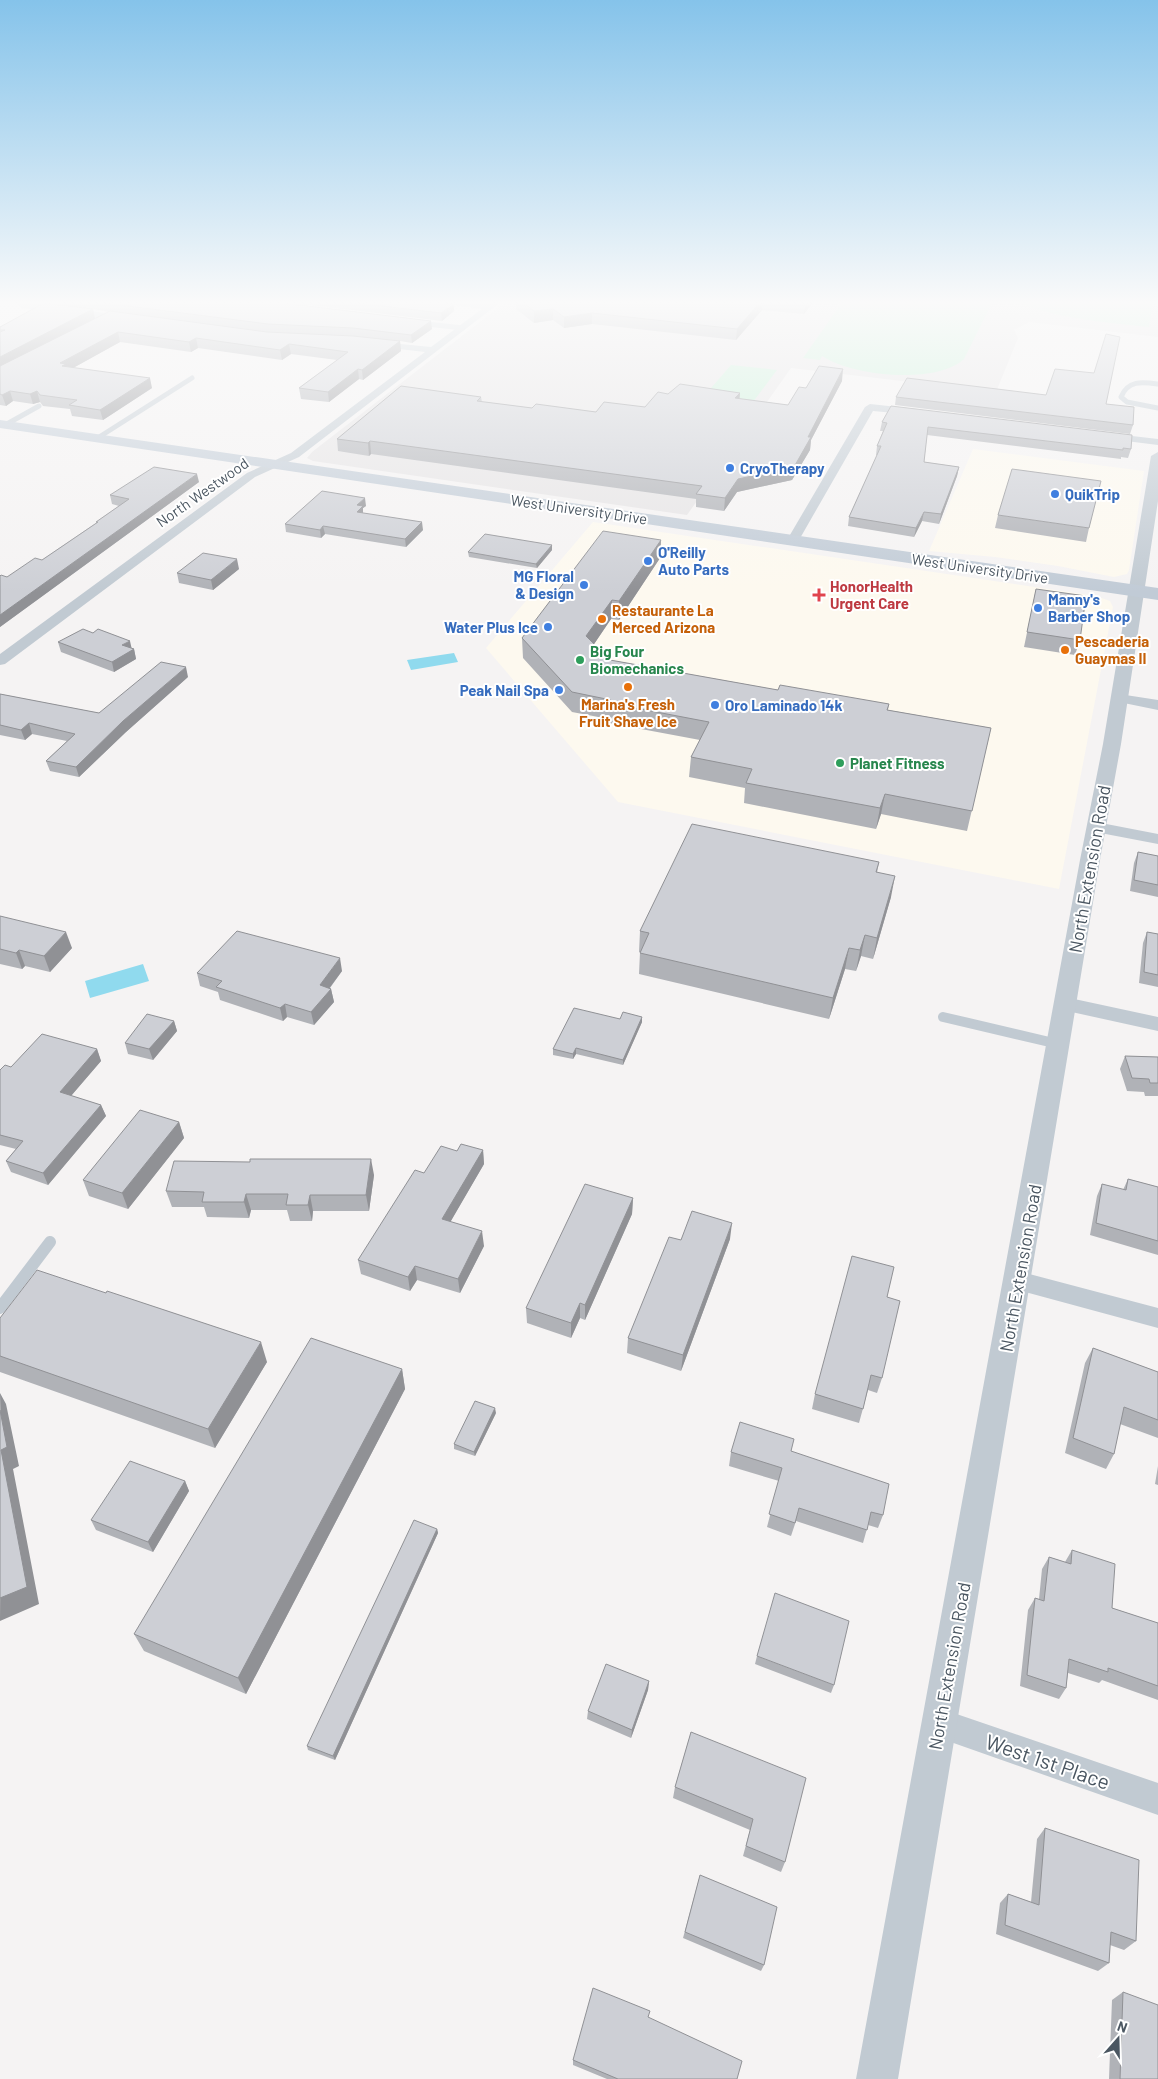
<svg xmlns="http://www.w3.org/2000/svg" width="1158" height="2079" viewBox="0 0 1158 2079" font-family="Barlow,sans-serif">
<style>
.commercial{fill:#fdf9ef}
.education{fill:#e6e4e5}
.green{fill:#c3f1d5}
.water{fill:#90daee}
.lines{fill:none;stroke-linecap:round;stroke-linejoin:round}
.service-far2{stroke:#c1cad2;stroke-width:5}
.service-far1{stroke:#c1cad2;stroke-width:10}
.service{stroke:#c1cad2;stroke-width:12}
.minor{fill:#c1cad2;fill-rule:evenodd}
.tertiary{fill:#c1cad2;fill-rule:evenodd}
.secondary{fill:#c1cbd6;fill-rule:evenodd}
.wall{fill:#b0b2b7;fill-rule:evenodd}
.shaded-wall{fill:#909195}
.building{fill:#cdcfd5;stroke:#909195}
.shop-dot{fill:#3f7fe0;stroke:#fff;stroke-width:2}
.health-dot{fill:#e0444e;stroke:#fff;stroke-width:2}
.food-dot{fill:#e8710a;stroke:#fff;stroke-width:2}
.leisure-dot{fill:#2e9e5b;stroke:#fff;stroke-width:2}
.labels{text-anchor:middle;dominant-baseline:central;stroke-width:4;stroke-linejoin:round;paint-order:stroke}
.far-shop-label{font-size:15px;font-weight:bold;fill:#366cbe;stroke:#fff;text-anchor:start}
.far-street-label{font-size:15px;fill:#4a5661;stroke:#fff}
.far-health-label{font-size:15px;font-weight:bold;fill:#be3a42;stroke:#fff;text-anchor:start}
.far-food-label{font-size:15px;font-weight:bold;fill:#c56008;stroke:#fff;text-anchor:start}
.far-leisure-label{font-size:15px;font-weight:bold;fill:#27864d;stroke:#fff;text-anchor:start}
.street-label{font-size:18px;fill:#4a5661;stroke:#fff}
.near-street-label{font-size:21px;fill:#4a5661;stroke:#fff}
</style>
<rect width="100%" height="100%" fill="#f5f3f3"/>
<path class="commercial" d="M973 449 1144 471 1129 570 1127 574 1114 577 1058 566 995 557 929 551Z
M593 522 1096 596 1110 601 1113 607 1059 889 618 802 486 648Z"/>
<path class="education" d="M507 301H1158V337L1029 322 1014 330 1018 338 996 392 791 368 687 515 313 461 307 458 312 452Z"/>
<path class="green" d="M843 301H993L964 359C936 385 852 376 822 356L820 360 803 358Z
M1015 301H1153L1149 327C1104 322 1057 319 1015 301Z
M731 365 777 370 753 402 705 395Z"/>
<path class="water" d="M454 653 458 662 411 670 407 660Z
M143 964 149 981 90 998 85 981Z"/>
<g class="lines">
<path class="service-far2" d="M418 323 463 328
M1158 384C1142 382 1128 380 1121 397L1127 402 1158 408
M5 425 39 406
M96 439 192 378"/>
<path class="service-far1" d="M943 1017 1058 1044"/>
<path class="service" d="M0 1308 50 1242"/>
<path class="minor" d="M13 301 128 316 133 319 128 322 22 308Z
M440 301 488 304 492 301H502L299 457 255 477 5 664 0 665V654L247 473 291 453 425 352 373 346 368 343 370 341 431 347 482 309 444 304Z
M870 404 916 409 921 412 916 415 873 411 799 540 797 543H789L787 540 865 407Z
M1106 433 1158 439V445L1102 438 1100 436Z
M1119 694 1158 700V710L1114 701 1112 698 1114 695Z
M1096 822 1158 834V844L1090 831 1088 827 1090 823Z
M1065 997 1158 1017V1031L1058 1009 1055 1004 1058 999Z
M1018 1271 1158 1308V1328L1010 1288 1006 1281 1010 1274Z
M939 1708 1158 1783V1815L928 1734 924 1723 928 1712Z"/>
<path class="tertiary" d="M1158 452V501L1121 744 1100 860 898 2079H856L1080 860 1103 744 1151 456Z"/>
<path class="secondary" d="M0 420 1158 588V600L0 428Z"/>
</g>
<path class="wall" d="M61 301H266L432 329 412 343 400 341 401 351 363 380 359 379 329 402 301 399 299 388 337 360 291 354 282 360 198 348 191 352 120 342 73 368 152 388 103 420 72 416 70 409 43 406 40 402 33 404 13 401 6 406 0 405V327L62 305ZM93 309 109 312 95 319Z
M277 301H434L454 311 442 321Z
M516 301H814L804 314 762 310 736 340 592 324 564 328 553 320 534 323 516 309Z
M842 381 811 440 810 450 792 480 737 492 724 511 696 507V499L371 454 369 456 338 451 337 439 481 397 482 402 532 408 596 412 645 407 668 394 740 393 739 399 788 405 806 388Z
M896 397 1106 404 1133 425 1130 434 895 405Z
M891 406 1131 449 1128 458 1121 457V459L927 435 924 462 959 467 957 476 939 524 922 521 914 537 848 526 849 517 878 455H876L877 446 883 431H880L882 422Z
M199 482 0 627V576L7 577 42 560 96 523V522L119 506 112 504 110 495Z
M366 506 363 508V513L423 530 406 547 325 534 321 538 286 532 285 524Z
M998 515 1089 528 1086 542 995 528Z
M661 540 660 558 619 620 611 619 594 644 610 660 778 690 889 704 888 710 991 728 967 831 881 814 876 829 744 803 745 788 689 777 691 757 700 740 609 723V719L572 712 523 658 522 638Z
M552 545V550L537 568 469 557 468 552Z
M239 569 213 590 179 583 177 573Z
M1036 589 1080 640 1075 655 1024 647Z
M58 642 132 649H134L136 659 114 672 61 652Z
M188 677 126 732 79 777 50 771 46 761 67 741 32 734 25 740 0 735V694L99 713Z
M1138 852 1158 856V897L1130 891 1134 863Z
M879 862 877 873 891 897 873 959 861 956 856 971 845 969 829 1019 639 974 640 952H639L640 931Z
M0 916 72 948 50 972 25 966 22 969 0 964Z
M1147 932 1158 934V987L1139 983 1143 943Z
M342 971 330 988 331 989 334 1002 314 1025 287 1017 283 1021 220 1000 218 992 200 986 197 973Z
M620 1019 642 1022 623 1065 576 1054 573 1059 553 1055V1049Z
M174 1021 177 1031 153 1060 128 1054 125 1043Z
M97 1049 101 1061 71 1096 101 1105 106 1116 48 1185 11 1172 6 1161 16 1149 0 1145V1070L11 1067Z
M1125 1056 1158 1057V1096H1145L1144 1092 1127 1091 1120 1069Z
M179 1122 184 1138 128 1209 89 1196 83 1180Z
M483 1150 484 1164 450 1222 484 1246 460 1293 417 1280 410 1291 361 1274 358 1260 424 1173 457 1151Z
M374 1175 369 1211H313L312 1221H290L287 1210H251L249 1218 207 1217 204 1207H172L166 1191Z
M1128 1179 1158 1187V1255L1090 1235 1097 1196 1102 1184 1123 1190Z
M633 1198 632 1214 585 1320 580 1318 571 1338 527 1323 526 1308Z
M730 1239 681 1371 627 1353 628 1338 681 1240Z
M887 1297 882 1378 877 1393 868 1390 859 1423 812 1409 815 1394Z
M0 1318 267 1362 215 1448 0 1372Z
M1093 1348 1158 1372V1438L1120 1424 1114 1454 1106 1469 1065 1453 1085 1363Z
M402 1369 405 1389 246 1694 144 1651 134 1634Z
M496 1413 475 1456 454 1449V1444Z
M791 1451 883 1515 878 1528 868 1525 863 1543 796 1521 791 1536 767 1527 779 1481 729 1466 731 1452Z
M1158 1466V1485L1155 1484Z
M185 1481 189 1491 153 1552 96 1530 91 1520Z
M437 1529 438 1533 335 1760 308 1750 307 1746Z
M1072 1550 1112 1608 1158 1623V1700L1102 1680 1099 1683 1068 1673 1066 1688 1059 1699 1020 1686 1028 1610 1035 1598 1039 1599 1042 1569 1049 1557 1065 1562Z
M757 1656 834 1685 831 1693 755 1664Z
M649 1681 648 1690 631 1738 587 1719 588 1711Z
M691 1732 785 1862 781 1872 743 1856 750 1830 673 1798 675 1787Z
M1045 1828 1136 1941 1124 1950 1110 1945 1109 1963 1098 1971 996 1934 1000 1903 1008 1894 1031 1902 1037 1839Z
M700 1875 764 1965 761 1971 683 1938Z
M1123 1992 1158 2079H1109L1112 2000Z
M648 2017 737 2079H607L573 2065V2060Z"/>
<path class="shaded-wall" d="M761 301H763L762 310 736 340 737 329Z
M806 301H814L804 314 805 303Z
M454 304V311L442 321 441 313Z
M93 309 95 319 0 369V357Z
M553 309V320L534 323V311Z
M592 313V324L564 328V317Z
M431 321 432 329 412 343 411 335Z
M118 332 120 342 64 373 60 363Z
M196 338 198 348 191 352 189 342Z
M400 341 401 351 363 380 362 370Z
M289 344 291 354 282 360 280 350Z
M358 369 359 379 329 402 328 392Z
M843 369 842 381 811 440 810 450 792 480 737 492 724 511 725 498 738 479 808 437Z
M150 378 152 388 103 420 100 410Z
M10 391 13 401 6 406 2 395Z
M37 391 40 402 33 404 30 394Z
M740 393 739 405 735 398Z
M370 441 371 454 369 456 368 443Z
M959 467 957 476 939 524 941 514Z
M197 474 199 482 0 627V615Z
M365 498 366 506 363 508V514L358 520 357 505Z
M924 512 922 521 914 537 916 528Z
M422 522 423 530 406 547 405 539Z
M323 526 325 534 321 538 320 530Z
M661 540 660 558 619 620V601Z
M552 545V550L537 568 536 564Z
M237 559 239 569 213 590 211 580Z
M612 600 611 619 586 656V636Z
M130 641 132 650 134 649 136 659 114 672 112 662 122 645Z
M186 667 188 677 126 732 79 777 76 767 123 721Z
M29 723 32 734 25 740 21 730Z
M885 794 881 814 876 829 880 808Z
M895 876 891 897 873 959 877 938Z
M66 932 72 948 50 972 44 956Z
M865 935 861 956 856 971 860 950Z
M849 948 845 969 829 1019 833 998Z
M19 950 25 966 22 969 16 953Z
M340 958 342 971 322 998 320 985Z
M331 989 334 1002 314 1025 311 1012Z
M285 1004 287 1017 283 1021 280 1008Z
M642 1017V1022L623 1065V1060Z
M174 1021 177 1031 153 1060 149 1049Z
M576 1048V1054L573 1059V1054Z
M97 1049 101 1061 64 1104 60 1092Z
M101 1105 106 1116 48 1185 43 1173Z
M179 1122 184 1138 128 1209 122 1193Z
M483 1150 484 1164 444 1233 442 1219Z
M371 1159 374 1175 369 1211 366 1195Z
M246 1194 251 1210 249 1218 244 1202Z
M310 1195 313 1211 312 1221 308 1205Z
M633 1198 632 1214 585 1320V1305Z
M732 1223 730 1239 681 1371 683 1355Z
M482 1231 484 1246 460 1293 458 1279Z
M415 1266 417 1280 410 1291 408 1277Z
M580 1303V1318L571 1338V1323Z
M261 1342 267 1362 215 1448 208 1429Z
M402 1369 405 1389 246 1694 238 1678Z
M0 1393 6 1404 19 1466 13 1469 39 1604 0 1621 1 1450Z
M495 1408 496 1413 475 1456 474 1452Z
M185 1481 189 1491 153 1552 148 1542Z
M437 1529 438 1533 335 1760 333 1756Z
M649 1681 648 1690 631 1738 632 1730Z"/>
<path class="building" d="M89 301H266L431 321 411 335 353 328 268 324Z
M340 301H434L454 304 441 313Z
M521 301H761L737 329 592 313 564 317 553 309 534 311Z
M790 301H806L805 303Z
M44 303 93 309 0 357V332L5 330H0V327Z
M110 311 267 332 353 336 400 341 362 370 358 369 328 392 299 388 348 352 289 344 280 350 196 338 189 342 118 332 60 363 66 364 62 366 150 378 100 410 69 405 77 400 40 395 37 391 30 394 10 391 2 395 0 394V366Z
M1106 334 1120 337 1106 404 1134 407 1133 425 896 397 907 378 1046 395 1055 369 1094 373Z
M819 366 843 369 808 437H811L794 467 738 479 725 498 696 494 702 486 370 441 368 443 337 439 401 386 481 397 477 401 532 408 536 404 596 412 604 402 645 407 658 392 668 394 680 384 740 393 735 398 788 405 799 387 806 388Z
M891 406 1132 435 1131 449 1123 448V450L928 427 924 462 959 467 941 514 924 512 916 528 849 517 881 446H877L887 423 882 422Z
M154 467 197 474 0 615V576L1 575 7 577 35 558 42 560 98 522H96L129 499 110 495Z
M1012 469 1101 481 1089 528 998 515Z
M322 491 365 498 357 505 363 506 357 512 422 522 405 539 323 526 320 530 285 524Z
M603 531 661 540 619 601 612 600 586 636 610 660 778 690 780 685 889 704 887 710 991 728 972 811 885 794 880 808 746 783 752 769 691 757 709 722 609 703 611 700 572 692 522 638Z
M485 534 552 545 536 564 468 552Z
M203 553 237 559 211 580 177 573Z
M1036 589 1086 596 1080 640 1027 632Z
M83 629 93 633 98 629 130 641 122 645 134 649 112 662 58 642Z
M161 662 186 667 123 721 76 767 46 761 75 734 29 723 21 730 0 725V694L99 713Z
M692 824 879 862 876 872 895 876 877 938 865 935 860 950 849 948 833 998 640 953 649 933 640 931Z
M1138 852 1158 856V885L1134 880Z
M0 916 66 932 44 956 19 950 16 953 0 949Z
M237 931 340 958 320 985 331 989 311 1012 285 1004 280 1008 216 987 222 981 197 973Z
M1147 932 1158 934V975L1144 972Z
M574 1008 620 1019 623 1012 642 1017 623 1060 576 1048 573 1054 553 1049Z
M147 1014 174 1021 149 1049 125 1043Z
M42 1034 97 1049 60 1092 101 1105 43 1173 6 1161 23 1141 0 1135V1070L5 1065 11 1067Z
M1125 1056 1158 1057V1083H1150L1149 1079 1132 1078Z
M140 1110 179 1122 122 1193 83 1180Z
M461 1144 483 1150 442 1219 482 1231 458 1279 415 1266 408 1277 358 1260 415 1170 424 1173 441 1146 457 1151Z
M250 1159H371L366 1195H310L308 1205H286L288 1194H246L244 1202H202L204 1192 166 1191 174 1161 250 1162Z
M1128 1179 1158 1187V1241L1096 1223 1102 1184 1126 1190Z
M585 1184 633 1198 585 1305 580 1303 571 1323 526 1308Z
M692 1211 732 1223 683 1355 628 1338 669 1237 681 1240Z
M852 1256 894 1267 887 1297 900 1301 882 1378 871 1375 863 1409 815 1394Z
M37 1270 106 1293 107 1291 261 1342 208 1429 0 1356V1318Z
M311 1338 402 1369 238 1678 134 1634Z
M1093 1348 1158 1372V1420L1124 1407 1114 1454 1073 1438Z
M475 1401 495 1408 474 1452 454 1444Z
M0 1410 7 1447 1 1450 27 1587 0 1598Z
M740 1422 794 1439 791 1451 889 1484 883 1515 871 1512 867 1530 799 1508 795 1523 769 1514 782 1468 731 1452Z
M130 1461 185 1481 148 1542 91 1520Z
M414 1520 437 1529 333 1756 307 1746Z
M1072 1550 1115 1564 1112 1608 1158 1623V1686L1108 1668V1672L1069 1659 1066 1688 1027 1675 1035 1598 1044 1601 1049 1557 1071 1564Z
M775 1593 849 1621 834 1685 757 1656Z
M606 1664 649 1681 632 1730 588 1711Z
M691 1732 806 1778 785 1862 746 1846 753 1819 675 1787Z
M1045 1828 1139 1860 1136 1941 1111 1932 1109 1963 1005 1925 1008 1894 1039 1905Z
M700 1875 777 1907 764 1965 685 1932Z
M593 1988 650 2011 648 2017 742 2061 737 2079H618L573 2060Z
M1123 1992 1158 2005V2079H1120Z"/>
<linearGradient id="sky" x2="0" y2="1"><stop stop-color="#85c3ea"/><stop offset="0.51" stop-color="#fafafa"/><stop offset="1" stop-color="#fafafa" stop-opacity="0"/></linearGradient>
<rect width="1158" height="593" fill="url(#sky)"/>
<g class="shop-dot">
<circle cx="730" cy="468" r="5"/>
<circle cx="1055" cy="494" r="5"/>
<circle cx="648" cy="561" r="5"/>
<circle cx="584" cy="585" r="5"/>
<circle cx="1038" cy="608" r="5"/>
<circle cx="548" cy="627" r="5"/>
<circle cx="559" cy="690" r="5"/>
<circle cx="715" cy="705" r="5"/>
</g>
<path class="health-dot" d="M816.5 587.5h5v5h5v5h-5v5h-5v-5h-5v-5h5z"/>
<g class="food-dot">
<circle cx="602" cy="619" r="5"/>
<circle cx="1065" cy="650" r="5"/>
<circle cx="628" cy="687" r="5"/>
</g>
<g class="leisure-dot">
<circle cx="580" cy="660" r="5"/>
<circle cx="840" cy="763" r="5"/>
</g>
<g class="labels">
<g class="far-shop-label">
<text x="740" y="468">CryoTherapy</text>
<text x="1065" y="494">QuikTrip</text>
<text x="658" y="552">O'Reilly<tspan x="658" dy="17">Auto Parts</tspan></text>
<text x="574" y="576" text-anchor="end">MG Floral<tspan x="574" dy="17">&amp; Design</tspan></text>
<text x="1048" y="599">Manny's<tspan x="1048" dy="17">Barber Shop</tspan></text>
<text x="538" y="627" text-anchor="end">Water Plus Ice</text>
<text x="549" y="690" text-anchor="end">Peak Nail Spa</text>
<text x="725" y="705">Oro Laminado 14k</text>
</g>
<g class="far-street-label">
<text transform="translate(202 492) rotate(-35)">North Westwood</text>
<text transform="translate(579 509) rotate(8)">West University Drive</text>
<text transform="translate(980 568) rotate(8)">West University Drive</text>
</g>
<g class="far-health-label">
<text x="830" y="586">HonorHealth<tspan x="830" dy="17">Urgent Care</tspan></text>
</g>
<g class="far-food-label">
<text x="612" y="610">Restaurante La<tspan x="612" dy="17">Merced Arizona</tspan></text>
<text x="1075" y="641">Pescaderia<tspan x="1075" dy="17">Guaymas II</tspan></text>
<text x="628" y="704" text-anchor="middle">Marina's Fresh<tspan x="628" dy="17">Fruit Shave Ice</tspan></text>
</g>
<g class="far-leisure-label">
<text x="590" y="651">Big Four<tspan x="590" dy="17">Biomechanics</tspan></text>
<text x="850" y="763">Planet Fitness</text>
</g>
<g class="street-label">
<text transform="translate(1089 869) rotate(-80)">North Extension Road</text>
<text transform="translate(1020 1268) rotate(-80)">North Extension Road</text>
<text transform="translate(949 1666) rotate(-80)">North Extension Road</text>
</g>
<g class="near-street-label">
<text transform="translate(1048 1761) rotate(19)">West 1st Place</text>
</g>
</g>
<g transform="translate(1118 2039) rotate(20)" stroke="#ffffff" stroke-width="4" paint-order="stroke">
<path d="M0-4L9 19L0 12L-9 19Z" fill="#4a5661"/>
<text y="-8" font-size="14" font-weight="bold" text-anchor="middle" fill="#4a5661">N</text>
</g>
</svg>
